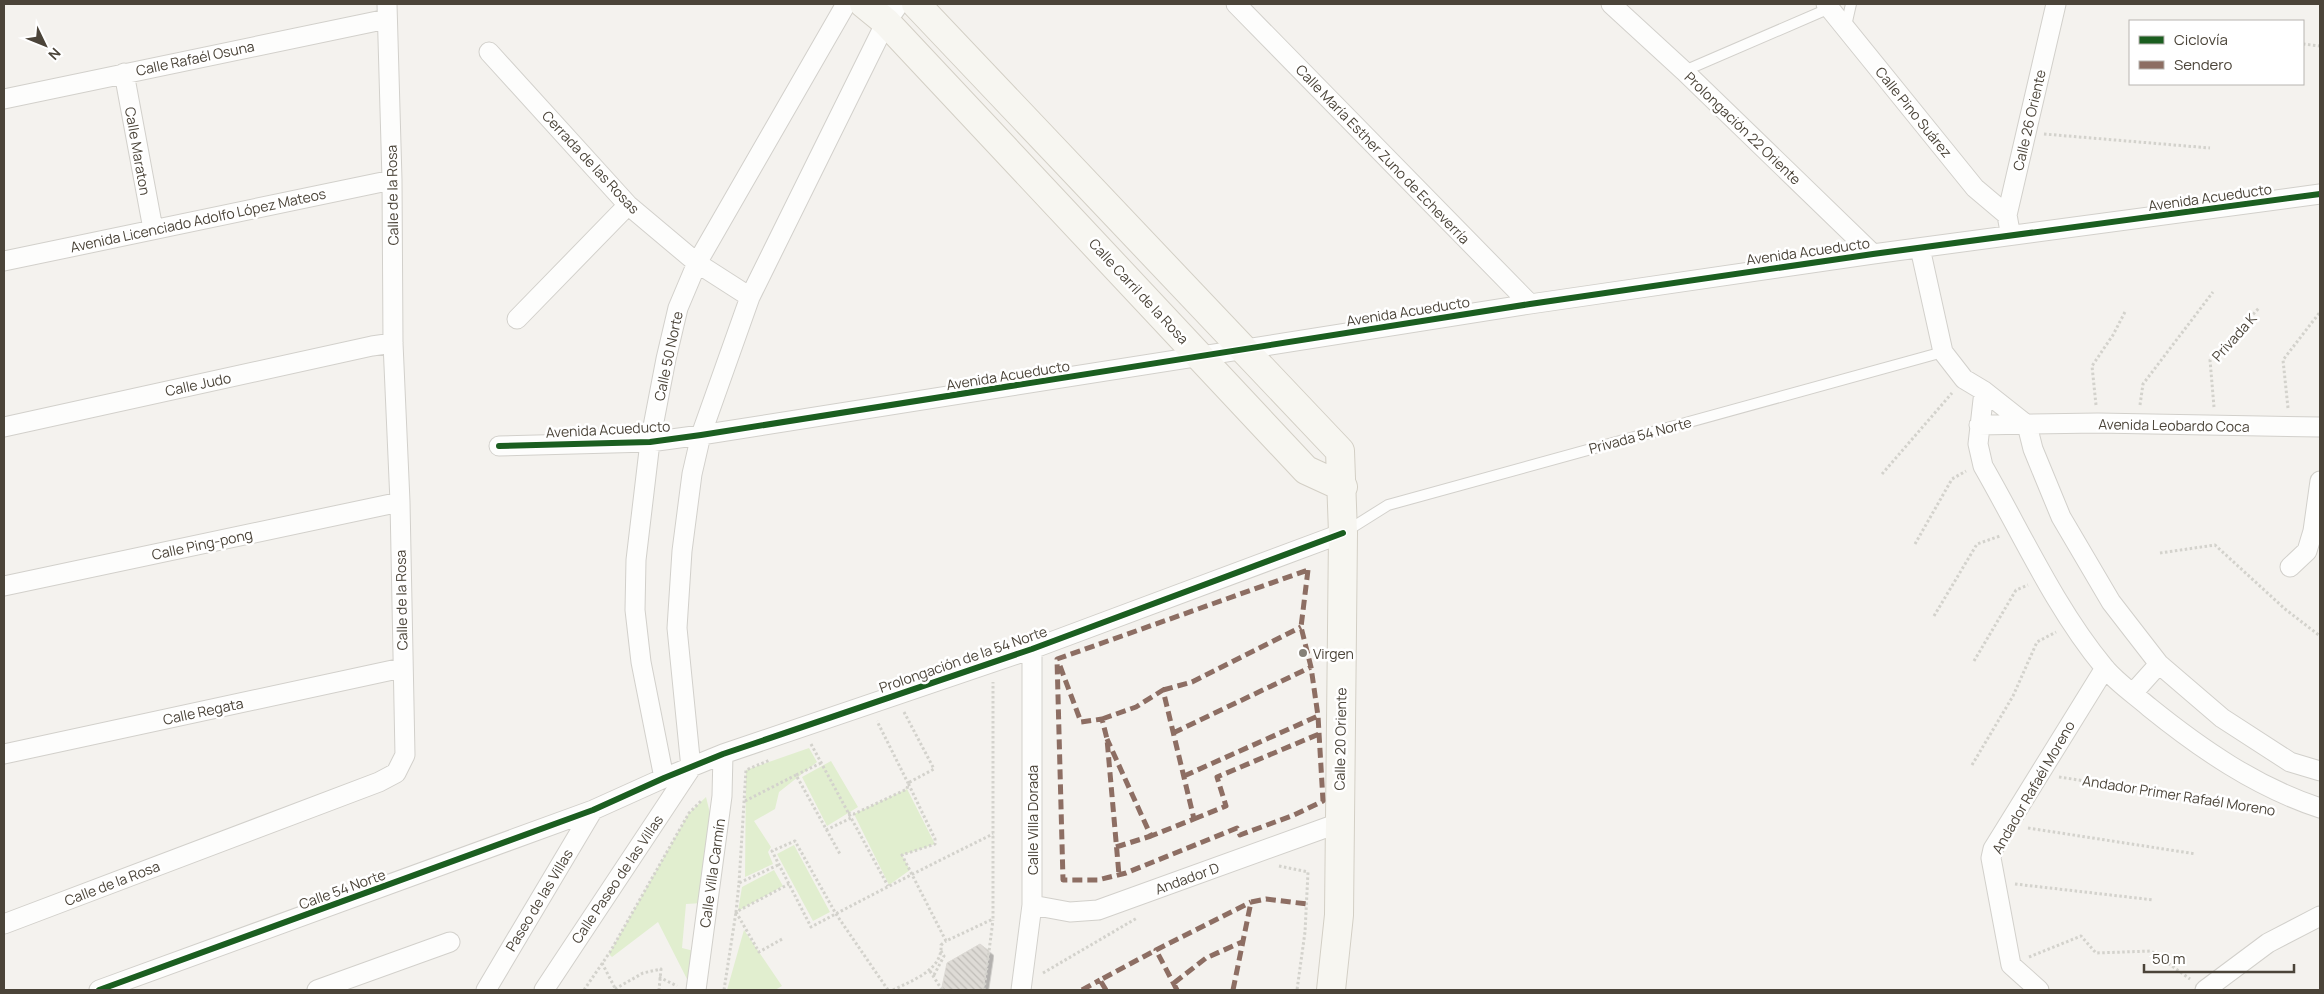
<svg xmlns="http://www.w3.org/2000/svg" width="2324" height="994" viewBox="0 0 2324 994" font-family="Manrope,sans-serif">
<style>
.park{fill:#e1eecf}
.building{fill:url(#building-back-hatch);stroke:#dcd9d4;filter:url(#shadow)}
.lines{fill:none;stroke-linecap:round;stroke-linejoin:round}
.service-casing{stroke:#d2d0cb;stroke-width:12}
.minor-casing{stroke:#d2d0cb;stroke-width:21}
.secondary-casing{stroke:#d3cfc5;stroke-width:30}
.path{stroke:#d3d2cc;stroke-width:3;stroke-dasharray:2.5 2.5;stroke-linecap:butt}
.service{stroke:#fdfdfc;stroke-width:10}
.minor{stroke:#fdfdfc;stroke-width:19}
.secondary{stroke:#f7f6f1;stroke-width:28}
.quiet{stroke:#8d6e63;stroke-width:5;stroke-dasharray:10 5;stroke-linecap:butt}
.cycleway-casing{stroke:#fff;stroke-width:9}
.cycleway{stroke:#1b5e20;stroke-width:6}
.poi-dot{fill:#868178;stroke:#fff;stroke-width:2}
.labels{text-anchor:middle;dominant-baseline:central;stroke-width:5;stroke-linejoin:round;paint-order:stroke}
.street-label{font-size:14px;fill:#4b4439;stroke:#fff}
.poi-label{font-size:14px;fill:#4b4439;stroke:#fff;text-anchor:start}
</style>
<defs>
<pattern id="building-back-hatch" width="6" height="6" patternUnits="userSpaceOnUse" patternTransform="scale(1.25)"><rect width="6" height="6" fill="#dedbd6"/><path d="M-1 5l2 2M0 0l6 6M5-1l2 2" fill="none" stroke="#c0bdb8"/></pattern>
<filter id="shadow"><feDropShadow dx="4.5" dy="4.5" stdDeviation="0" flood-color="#0004"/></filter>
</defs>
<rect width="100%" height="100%" fill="#f4f2ee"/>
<path class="park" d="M809 748 817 762 779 792 775 809 754 821 771 847 768 852 773 864 745 877 746 770Z
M831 761 858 807 827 826 802 777Z
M907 789 935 844 902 855 910 870 889 885 854 814Z
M706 797 719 850 703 903 686 904 682 948 694 951 688 981 658 922 612 957 609 954 689 813Z
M794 845 830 912 813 921 777 854Z
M774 870 783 886 738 911 742 887Z
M744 930 782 986 775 990H727Z"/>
<path class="building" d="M980 944 989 951 983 990H944L942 987 947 963Z"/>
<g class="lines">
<defs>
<path id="service" d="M1846 26 1851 4
M1684 71 1830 8
M1345 532 1388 505 1943 352"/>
<path id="minor" d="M1236 4 1530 304
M1611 4 1684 71 1873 254
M1826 4 1975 188 2007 215
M489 52 628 205 697 263 750 297
M124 73 153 229
M4 99 387 19
M2009 226 2007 215 2056 4
M1920 248 1943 352 1964 379 1984 391 2027 425
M4 261 392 180
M517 319 628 205
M1984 391 1978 444 1983 466C2021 532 2055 608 2104 667 2116 682 2134 694 2149 707 2201 749 2256 787 2320 808
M1979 425 2098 423 2320 427
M2027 425 2033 449 2061 517 2111 602 2159 664 2222 718 2290 762 2320 771
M4 427 372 346 393 343
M499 446 650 442 701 435 1530 304 1873 254 2320 194
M2290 567 2307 551 2313 531 2320 481
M4 586 400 502
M2133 693 2159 664
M4 754 402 668
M691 768 677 628 682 551 692 474 701 435 750 297 886 22 899 4
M664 778 641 662 635 610 636 560 650 442 666 359 678 308 697 263 846 4
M1032 905 1070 912 1098 910 1339 823
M4 924 379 782 396 773 405 755 400 502 393 343 392 180 387 4
M99 990 593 810 664 778 723 754 1032 649 1343 533
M317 990 450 942
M486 990 593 810
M544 990 691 768
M696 990 722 796 723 754
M1021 990 1032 905V649
M2039 990 2011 965 1991 858 1993 849 2105 668
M2205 990 2268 943 2320 916"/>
<path id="secondary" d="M864 4 886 22 1306 470 1343 487
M916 4 1340 451 1343 533 1339 915 1331 990"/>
</defs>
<use href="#service" class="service-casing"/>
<use href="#minor" class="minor-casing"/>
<use href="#secondary" class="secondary-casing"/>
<path class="path" d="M2303 44 2320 46
M2044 134 2210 148
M2096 405 2092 366 2113 335 2126 310
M2140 405 2143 384 2213 292
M2214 407 2210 360 2259 308
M2288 408 2283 360 2320 312
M1882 474 1952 393
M1915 544 1952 479 1966 471
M2160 553 2215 545 2285 609 2320 636
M1934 616 1977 544 2000 536
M1974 661 2016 590 2028 585
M904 712 934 769 908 783 935 839V844L902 855 946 941 993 919V682
M811 744 888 886
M821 763 796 775 840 854
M1972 765 2013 696 2037 642 2056 632
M2059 777 2268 809
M745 801 796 775
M848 813 854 814 907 789 908 783 877 721
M2028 828 2196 854
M826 830 851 818
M778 865 739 883 736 912 789 884
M1279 866 1308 872 1305 932 1297 990
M739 883 746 770 770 760
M2015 884 2154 900
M736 912 759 952 784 938
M2029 957 2081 936 2096 953 2151 951 2190 979
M602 963 616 990
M930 971 942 990
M1043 973 1137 918
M934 975 944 956 941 951
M659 977 677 986
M615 989 643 973 661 969 659 990
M584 990 610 952 689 813 702 800
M724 990 736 912
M888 990 836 914 795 841 772 851 811 927C871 895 932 864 993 834
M893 990C911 981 943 970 941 945L946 941
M984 990 993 920"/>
<use href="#service" class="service"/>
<use href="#minor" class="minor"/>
<use href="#secondary" class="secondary"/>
<path class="quiet" d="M1308 570 1301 627 1311 667 1318 716 1323 801 1294 815 1240 835 1237 828 1126 873 1098 880H1063L1057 659Z
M1060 666 1081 722 1102 719 1107 739 1119 875
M1163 690 1192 682 1301 627
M1102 719 1136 707 1163 690 1194 819 1151 836 1107 739
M1173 733 1311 667
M1184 776 1318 716
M1194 819 1226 806 1217 777 1319 734
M1116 847 1151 836
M1174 983 1206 958 1242 942
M1082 990 1100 980
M1106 990 1100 980 1156 950
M1177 990 1156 950 1251 902
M1233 990 1251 902 1266 899 1307 904"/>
<defs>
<path id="cycleway" d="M499 446 650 442 701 435 1530 304 1873 254 2320 194
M99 990 593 810 664 778 723 754 1032 649 1343 533"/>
</defs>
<use href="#cycleway" class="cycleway-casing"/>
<use href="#cycleway" class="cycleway"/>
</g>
<circle class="poi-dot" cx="1303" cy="653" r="5"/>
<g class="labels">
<g class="street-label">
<text transform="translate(195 58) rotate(-12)">Calle Rafaél Osuna</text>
<text transform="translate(1914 112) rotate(51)">Calle Pino Suárez</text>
<text transform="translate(2029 120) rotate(-77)">Calle 26 Oriente</text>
<text transform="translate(1743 128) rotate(44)">Prolongación 22 Oriente</text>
<text transform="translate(138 151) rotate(80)">Calle Maraton</text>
<text transform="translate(1383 154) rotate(46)">Calle María Esther Zuno de Echeverría</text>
<text transform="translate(591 162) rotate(47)">Cerrada de las Rosas</text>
<text transform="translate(392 195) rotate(-91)">Calle de la Rosa</text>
<text transform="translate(2210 197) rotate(-8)">Avenida Acueducto</text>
<text transform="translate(198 220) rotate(-12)">Avenida Licenciado Adolfo López Mateos</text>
<text transform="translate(1808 251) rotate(-8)">Avenida Acueducto</text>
<text transform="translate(1139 291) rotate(47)">Calle Carril de la Rosa</text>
<text transform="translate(1408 311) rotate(-9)">Avenida Acueducto</text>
<text transform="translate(2234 337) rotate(-48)">Privada K</text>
<text transform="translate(668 356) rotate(-78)">Calle 50 Norte</text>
<text transform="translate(1008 375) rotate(-9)">Avenida Acueducto</text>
<text transform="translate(198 384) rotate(-12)">Calle Judo</text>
<text transform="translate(2174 425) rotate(1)">Avenida Leobardo Coca</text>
<text transform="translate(608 429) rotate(-3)">Avenida Acueducto</text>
<text transform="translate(1640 435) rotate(-15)">Privada 54 Norte</text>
<text transform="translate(202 544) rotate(-12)">Calle Ping-pong</text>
<text transform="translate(401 600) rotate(-91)">Calle de la Rosa</text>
<text transform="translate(963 659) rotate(-19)">Prolongación de la 54 Norte</text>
<text transform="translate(203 711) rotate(-12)">Calle Regata</text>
<text transform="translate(1340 739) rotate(-89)">Calle 20 Oriente</text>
<text transform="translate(2033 787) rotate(-60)">Andador Rafaél Moreno</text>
<text transform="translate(2179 795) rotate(9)">Andador Primer Rafaél Moreno</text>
<text transform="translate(1032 820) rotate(-90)">Calle Villa Dorada</text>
<text transform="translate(712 873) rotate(-82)">Calle Villa Carmín</text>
<text transform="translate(1187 878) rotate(-20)">Andador D</text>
<text transform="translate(617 879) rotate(-56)">Calle Paseo de las Villas</text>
<text transform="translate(112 883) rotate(-21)">Calle de la Rosa</text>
<text transform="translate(342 889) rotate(-20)">Calle 54 Norte</text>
<text transform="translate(539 900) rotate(-59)">Paseo de las Villas</text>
</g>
<g class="poi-label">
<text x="1313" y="653">Virgen</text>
</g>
</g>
<rect width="2324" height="994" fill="none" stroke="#4b4439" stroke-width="10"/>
<rect x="2129" y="20" width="175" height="65" fill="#ffffff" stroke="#b7b4b0"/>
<rect x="2139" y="36" width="25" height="8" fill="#1b5e20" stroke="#b7b4b0"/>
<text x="2174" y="45" font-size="15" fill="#4b4439">Ciclovía</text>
<rect x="2139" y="61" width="25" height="8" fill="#8d6e63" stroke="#b7b4b0"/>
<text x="2174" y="70" font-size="15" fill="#4b4439">Sendero</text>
<g transform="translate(45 45) rotate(133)" stroke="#ffffff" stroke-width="4" paint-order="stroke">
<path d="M0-4L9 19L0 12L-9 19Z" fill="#4b4439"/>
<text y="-8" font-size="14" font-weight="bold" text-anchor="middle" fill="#4b4439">N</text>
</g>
<path d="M2144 964v8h150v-8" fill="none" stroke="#4b4439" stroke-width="2.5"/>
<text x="2152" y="964" font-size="15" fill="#4b4439" stroke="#ffffff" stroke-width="4" paint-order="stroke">50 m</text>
</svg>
